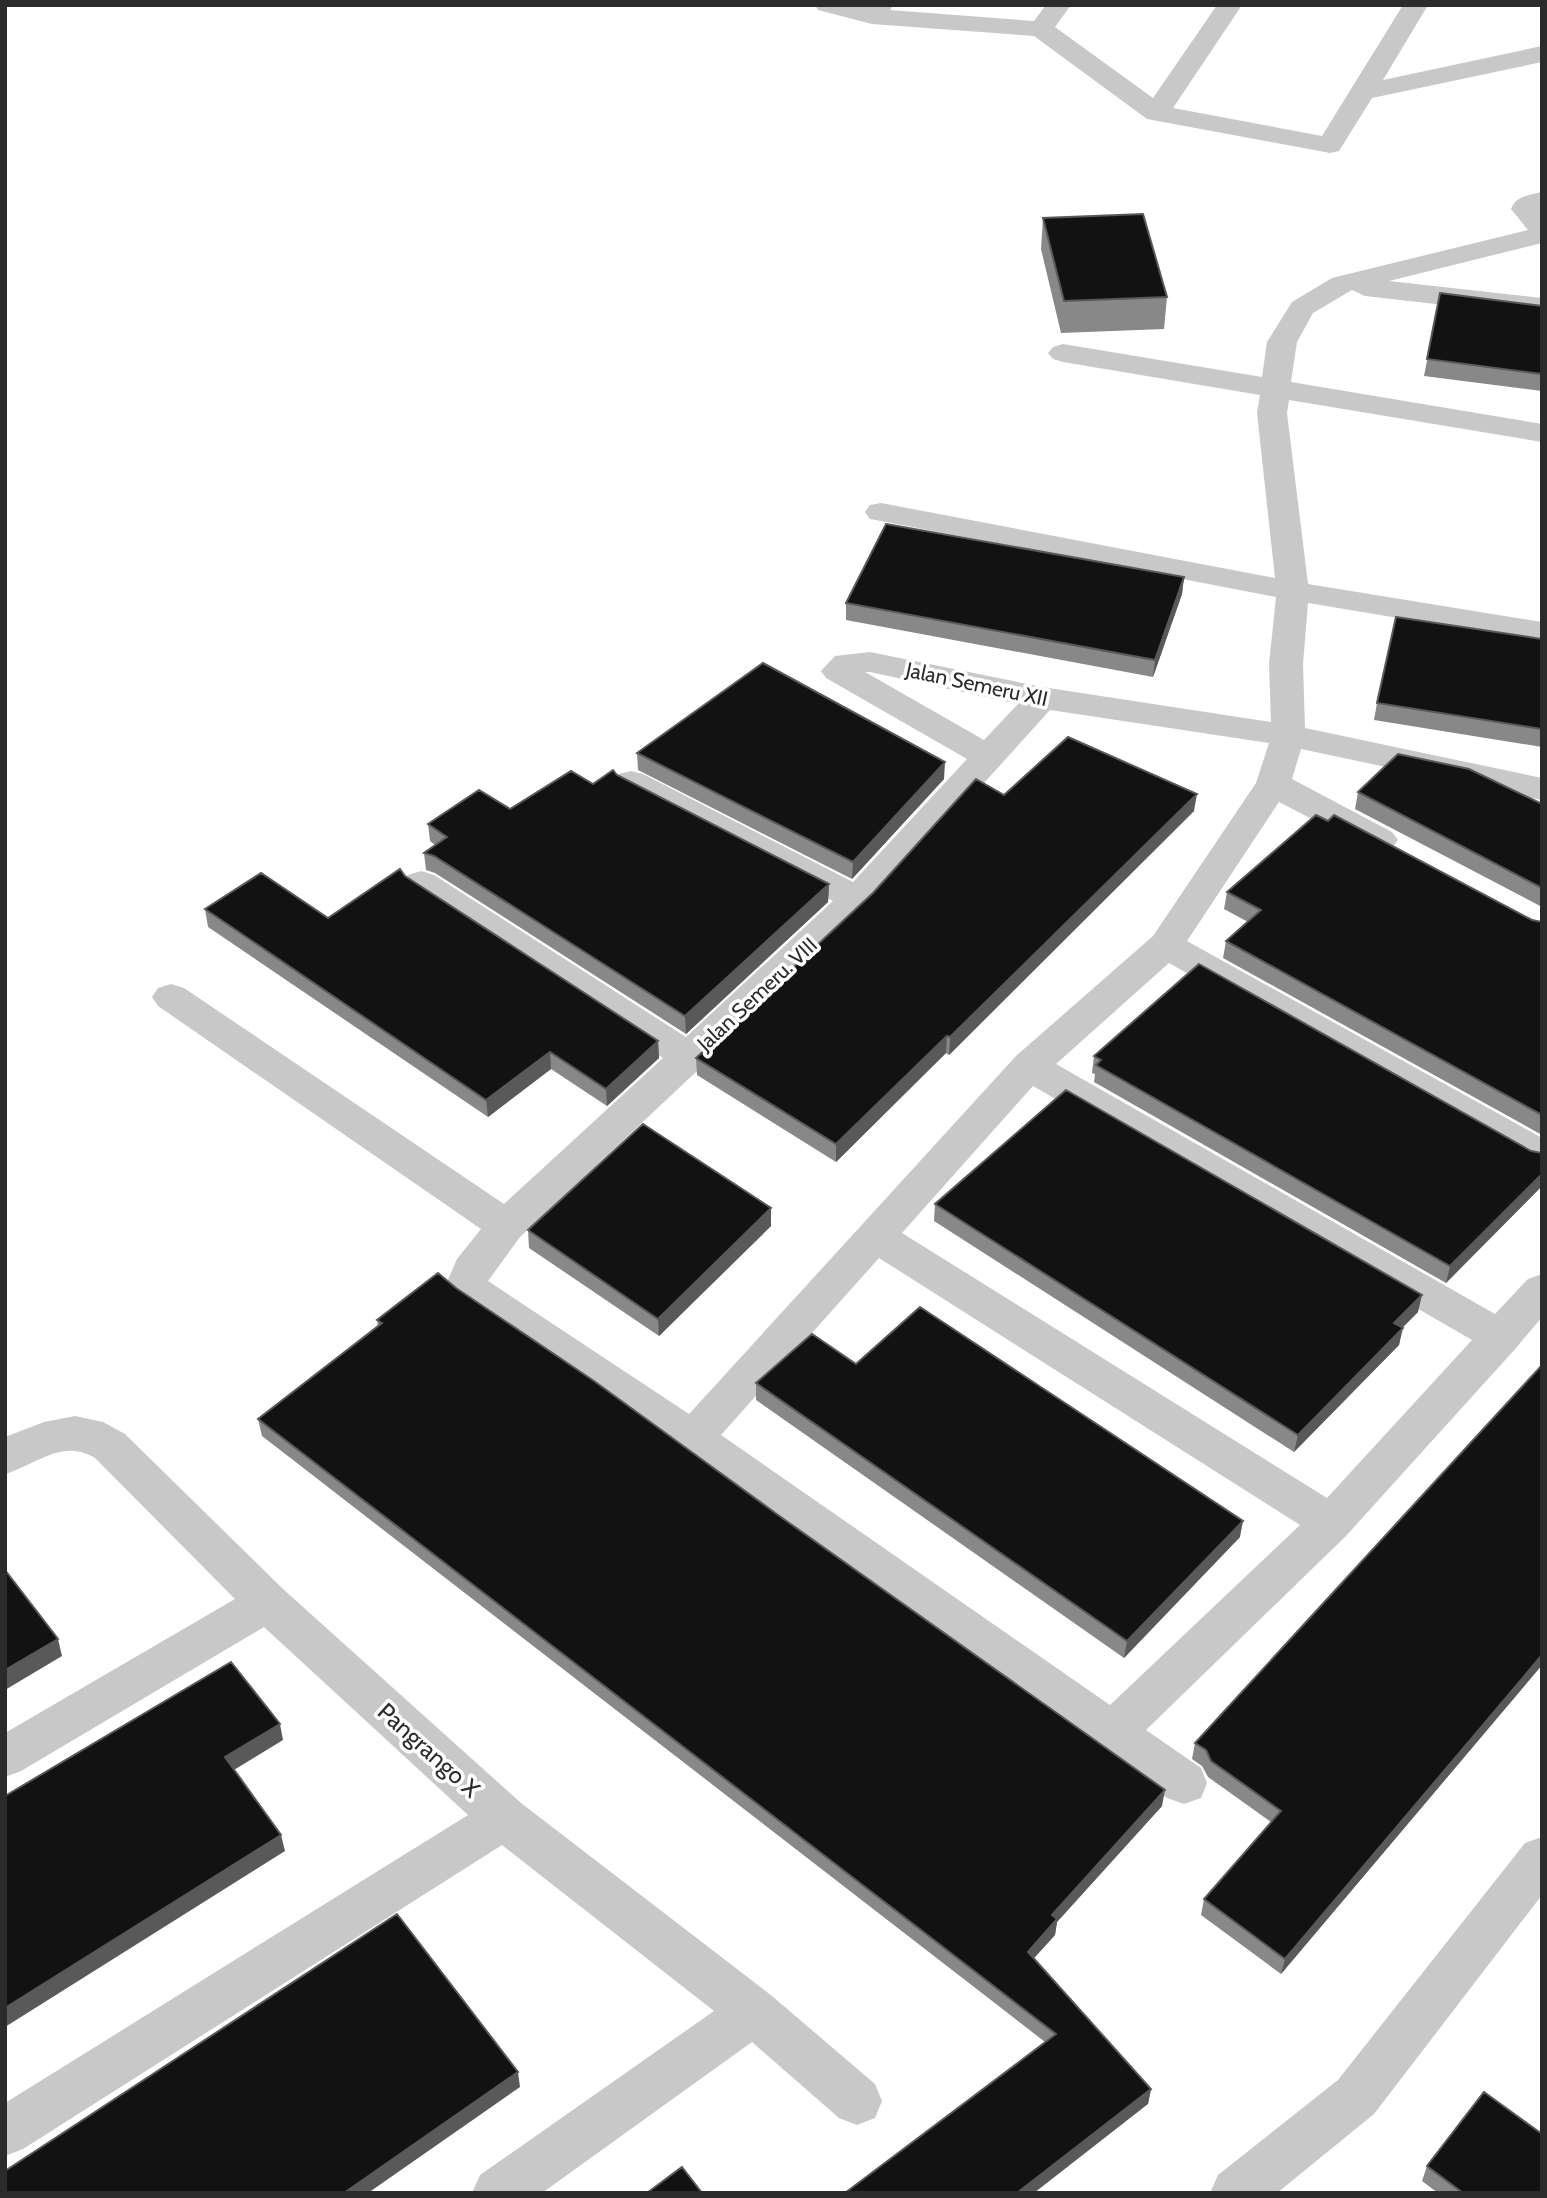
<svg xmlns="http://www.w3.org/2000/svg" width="1547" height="2198" viewBox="0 0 1547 2198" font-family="Cabin,sans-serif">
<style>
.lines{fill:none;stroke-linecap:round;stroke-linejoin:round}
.street{fill:#c8c8c8;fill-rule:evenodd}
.wall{fill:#888}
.shaded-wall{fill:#595959}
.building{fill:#121212;stroke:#595959;stroke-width:2}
.labels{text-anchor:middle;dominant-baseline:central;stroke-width:7;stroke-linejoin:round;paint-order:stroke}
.street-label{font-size:21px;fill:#2b2b2b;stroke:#fff}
.near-street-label{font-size:24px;fill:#2b2b2b;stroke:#fff}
</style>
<rect width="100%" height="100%" fill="#fff"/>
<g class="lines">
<path class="street" d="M815 5H893L890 10 1034 21 1046 5H1071L1055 27 1153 98 1217 5H1242L1173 108 1322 136 1403 5H1428L1383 80 1542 46V62L1372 98 1339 151 1330 153 1147 119 1034 36 872 24 818 10Z
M1542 192V243L1389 281 1542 298V316L1365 296 1352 290 1313 313 1297 342 1291 382 1542 424V442L1289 400 1287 413 1308 584 1542 622V642L1308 603 1303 664 1305 728 1542 778V800L1301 749 1292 779 1392 832 1398 840 1392 848 1380 852 1368 848 1279 802 1187 941 1542 1138V1170L1528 1166 1169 963 1056 1064 1495 1314 1528 1279 1542 1274V1317L1516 1348 1346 1536 1146 1730 1201 1768 1207 1783 1201 1798 1184 1804 1167 1798 678 1450 459 1303 447 1282 457 1259 481 1229 158 1006 152 997 158 988 171 984 184 988 504 1204 663 1058 408 891 403 883 408 875 421 871 434 875 686 1037 833 901 619 790 614 782 619 774 631 771 643 774 853 882 967 759 826 678 821 671 835 656 870 652 1042 687 1271 722 1269 664 1276 597 881 521 870 519 865 512 870 505 881 503 1275 578 1257 413 1260 395 1063 362 1053 359 1048 353 1053 347 1063 344 1262 377 1267 342 1292 302 1332 278 1528 230 1511 209C1516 196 1529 195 1542 192ZM865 672H870L1018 704 984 740ZM1050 710 1269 743 1256 783 1153 936 1016 1056 689 1414 488 1281 520 1237 871 908ZM1033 1086 1472 1340 1327 1498 902 1233ZM879 1258 1300 1525 1110 1705 721 1435Z
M75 1416 103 1422 125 1434 283 1589 521 1803 772 1996 875 2084 882 2101 875 2118 857 2125 839 2118 752 2042 542 2193H472L480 2175 714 2011 502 1845 23 2149 5 2156V2103L468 1815 264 1627 21 1771 5 1777V1733L235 1599 95 1458C63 1438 37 1464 5 1474V1437L44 1422Z
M1542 1837V1895L1374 2114 1277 2193H1210L1218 2175 1338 2080 1525 1843Z"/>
</g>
<path class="wall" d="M1043 218 1167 297 1164 329 1061 333 1041 249Z
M1440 293 1542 306V391L1424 376Z
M1184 577 1182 594 1153 677 846 620V603Z
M1542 639V747L1374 720 1377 703Z
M637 753 944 779 852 879 638 770Z
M617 775 829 884 828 902 686 1034 435 873 426 870 424 853 435 845 430 841 428 824 510 809 593 784Z
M1358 792 1542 804V907L1355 809Z
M1004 795 1194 811 949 1055 946 1053 836 1162 697 1075 696 1058 873 893Z
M405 876 658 1041 659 1058 607 1106 551 1069 488 1117 208 927 205 909 328 918Z
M1227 892 1542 922V1135L1223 958 1226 941 1248 922 1224 909Z
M1094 1056 1542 1153V1186L1446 1283 1094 1082 1095 1074 1092 1073Z
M935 1204 1418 1312 1402 1328 1399 1345 1294 1452 934 1221Z
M771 1208V1226L659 1336 529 1248 528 1230Z
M456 1288 1162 1806 1057 1922 1055 1935 1034 1958 1151 2089 1148 2104 1045 2042 262 1436 258 1419 378 1326 377 1320Z
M856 1364 1240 1537 1124 1658 756 1400V1383Z
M1542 1365V1665L1281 1974 1201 1915 1204 1899 1271 1822 1208 1777 1202 1766 1192 1759 1195 1743Z
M1427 2166 1542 2193H1438L1422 2181Z"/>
<path class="shaded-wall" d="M1184 577 1182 594 1153 677 1155 660Z
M945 762 944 779 852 879 853 862Z
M1197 794 1194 811 949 1055 950 1037Z
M829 884 828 902 686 1034 685 1016Z
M947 1036 946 1053 836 1162V1144Z
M658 1041 659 1058 607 1106 606 1089Z
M550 1052 551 1069 488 1117 486 1100Z
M1542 1174V1186L1446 1283 1450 1266Z
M771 1208V1226L659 1336 658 1319Z
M1422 1295 1418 1312 1390 1340 1394 1323Z
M1403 1328 1399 1345 1294 1452 1298 1435Z
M1243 1521 1240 1537 1124 1658 1127 1641Z
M58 1639 62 1656 5 1690V1670Z
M1542 1655V1665L1281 1974 1285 1959Z
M280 1724 283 1740 229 1773 225 1757Z
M1165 1790 1162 1806 1057 1922 1055 1935 1026 1967 1028 1952 1052 1915Z
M281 1835 285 1851 5 2027V2008Z
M518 2072 520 2087 368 2193H344Z
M1151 2089 1148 2104 1034 2193H1017Z"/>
<path class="building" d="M1143 214 1167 297 1064 301 1043 218Z
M1440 293 1542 306V374L1427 359Z
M886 524 1184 577 1155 660 846 603Z
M1396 617 1542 639V729L1377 703Z
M763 663 945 762 853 862 637 753Z
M1068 737 1197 794 950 1037 947 1036 836 1144 696 1058 873 893 976 779 1004 795Z
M1398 754 1469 769 1542 804V888L1358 792Z
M613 770 617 775 829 884 685 1016 434 856 424 853 447 837 428 824 479 790 510 809 571 771 593 784Z
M1316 815 1328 821 1334 815 1532 920 1542 922V1115L1226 941 1261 910 1227 892Z
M400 869 405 876 658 1041 606 1089 550 1052 486 1100 205 909 261 873 328 918Z
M1199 964 1531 1151 1542 1153V1174L1450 1266 1096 1065 1101 1060 1094 1056Z
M1066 1090 1422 1295 1394 1323 1403 1328 1298 1435 935 1204Z
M643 1124 771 1208 658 1319 528 1230Z
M438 1273 456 1288 594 1381 778 1515 1165 1790 1052 1915 1057 1919 1028 1952 1151 2089 1017 2193H845L1056 2034 258 1419 382 1323 377 1320Z
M920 1307 1243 1521 1127 1641 756 1383 812 1334 856 1364Z
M1542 1365V1655L1285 1959 1204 1899 1281 1811 1211 1761 1206 1750 1195 1743Z
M5 1570 58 1639 5 1670Z
M231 1662 280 1724 225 1757 281 1835 5 2008V1796Z
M397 1914 518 2072 344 2193H5V2171Z
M1484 2092 1542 2134V2193H1463L1427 2166Z
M682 2167 702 2193H647Z"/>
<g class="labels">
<g class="street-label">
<text transform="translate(977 684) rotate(12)">Jalan Semeru XII</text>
<text transform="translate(757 994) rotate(-43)">Jalan Semeru. VIII</text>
</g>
<g class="near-street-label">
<text transform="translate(429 1750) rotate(42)">Pangrango X</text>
</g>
</g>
<rect width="1547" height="2198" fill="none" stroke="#2b2b2b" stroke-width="14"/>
</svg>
